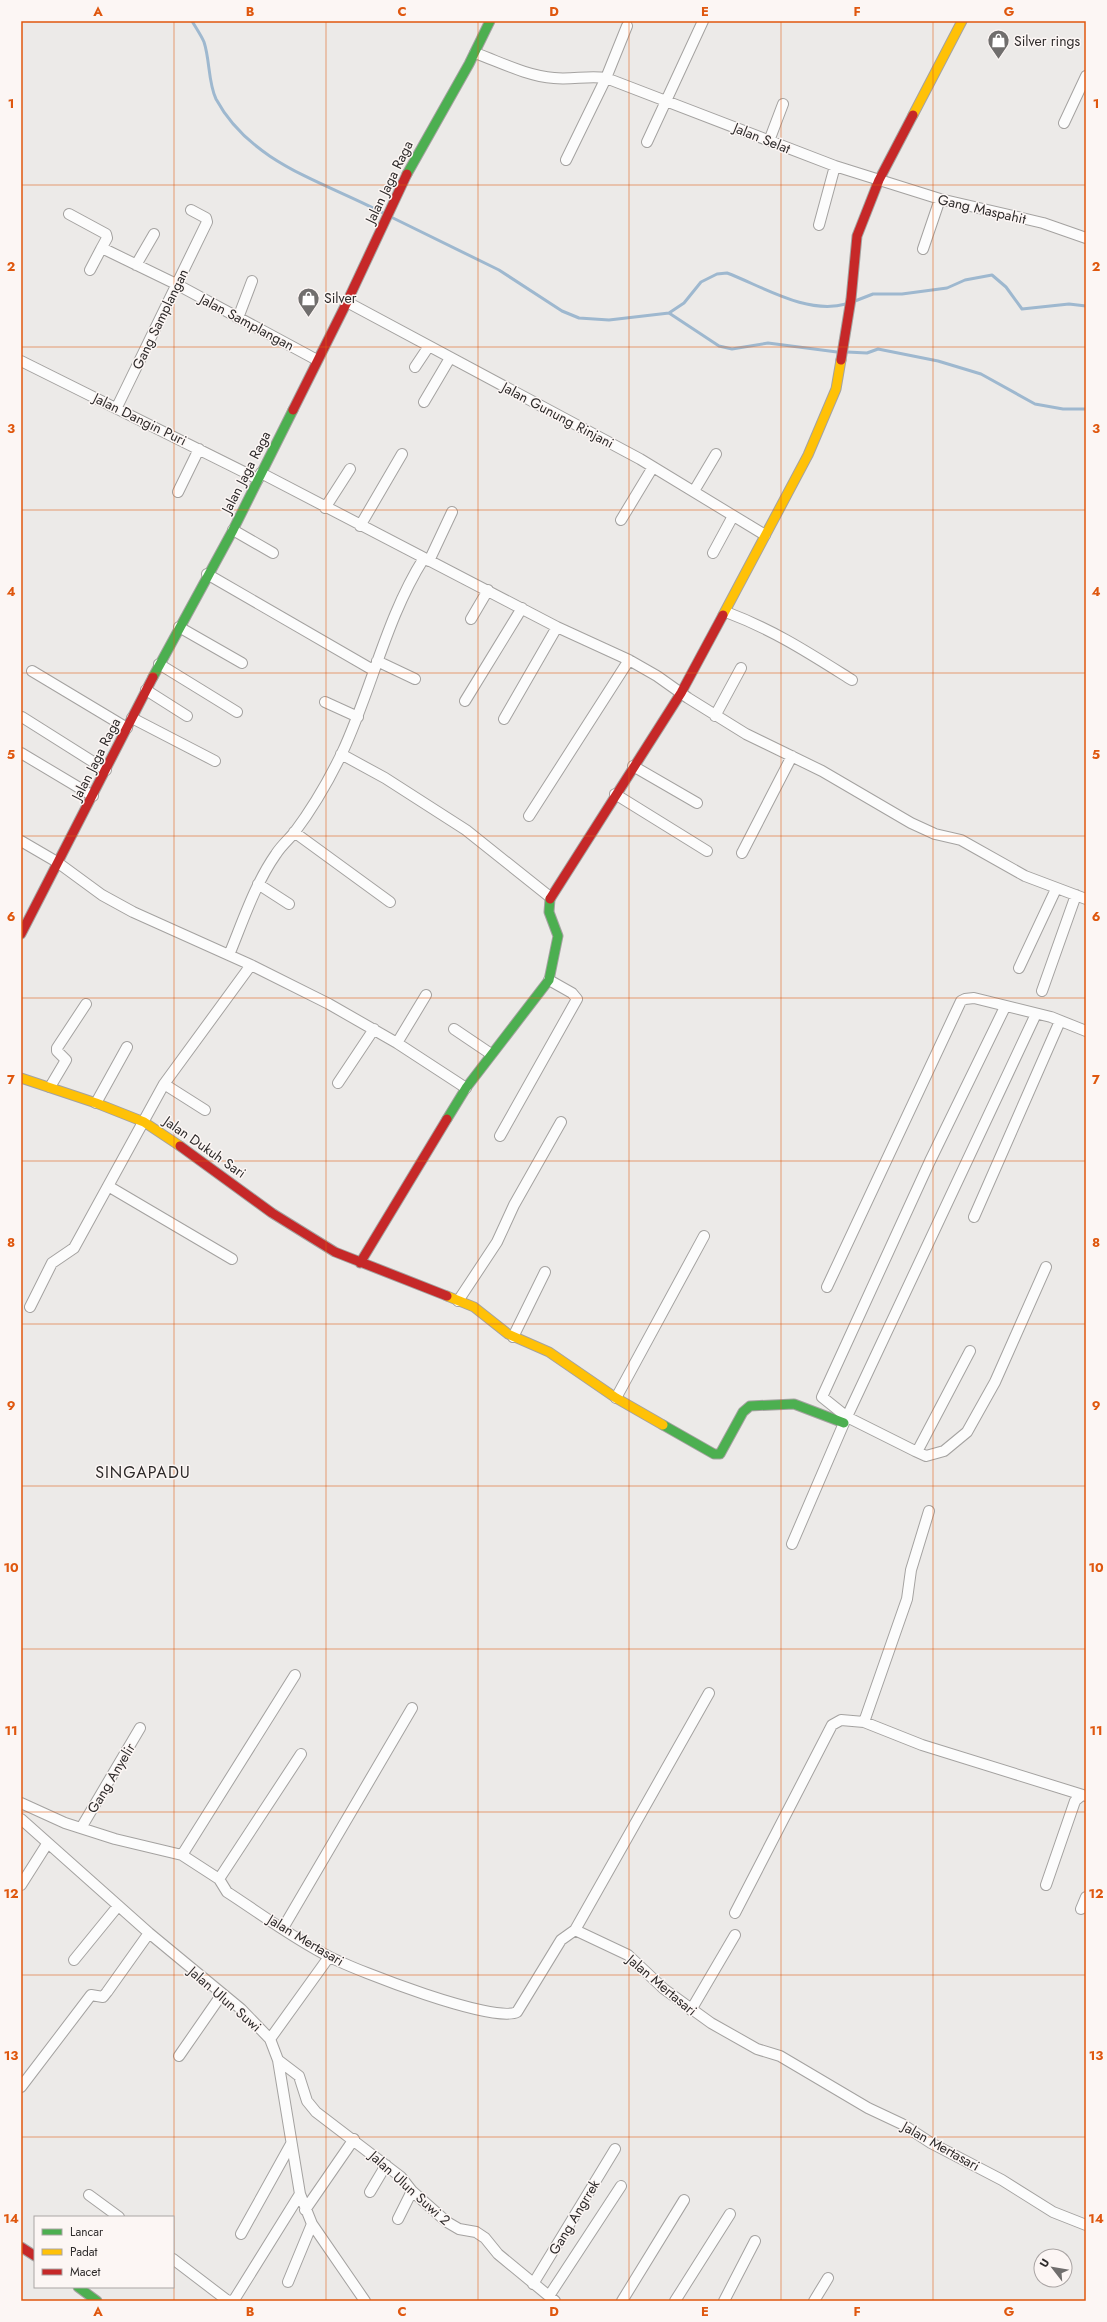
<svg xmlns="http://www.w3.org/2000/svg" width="1107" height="2322" viewBox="0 0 1107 2322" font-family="Jost,sans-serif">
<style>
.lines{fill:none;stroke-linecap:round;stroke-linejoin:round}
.stream{stroke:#9eb8cf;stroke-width:3}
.street-casing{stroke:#a4a2a0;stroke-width:12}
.fast-casing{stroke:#a4a2a0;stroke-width:11}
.slow-casing{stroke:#a4a2a0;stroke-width:11}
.jam-casing{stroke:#a4a2a0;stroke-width:11}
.street{stroke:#fcfcfc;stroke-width:10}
.fast{stroke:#4caf50;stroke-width:9}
.slow{stroke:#ffc107;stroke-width:9}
.jam{stroke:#c62828;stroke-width:9}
.grid{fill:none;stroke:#df570e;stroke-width:1;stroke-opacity:0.55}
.labels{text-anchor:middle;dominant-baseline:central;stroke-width:3;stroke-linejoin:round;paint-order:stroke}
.poi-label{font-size:14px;fill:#2e2b2b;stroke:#fcf6f4;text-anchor:start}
.street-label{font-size:14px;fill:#2e2b2b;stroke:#fcf6f4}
.quarter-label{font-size:16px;letter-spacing:1px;fill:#2e2b2b;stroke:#fcf6f4}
.neatline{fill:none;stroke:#df570e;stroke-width:1.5}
.grid-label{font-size:13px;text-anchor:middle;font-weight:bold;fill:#df570e}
</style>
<rect width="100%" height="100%" fill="#eceae8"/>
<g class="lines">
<path class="stream" d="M192 21C196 28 201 35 204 42 210 60 208 82 216 99 251 164 325 182 385 214
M391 217 499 270 562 311 579 318 609 320 669 313 684 303 701 282 717 274 727 273C762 286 806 315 846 304
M855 301 873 294H902L947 288 965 280 992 275 1006 287 1022 309 1069 304 1086 306
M669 313 719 346 732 349 768 343 837 352
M847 352 867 353 878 349 938 361 981 374 1035 404 1063 409H1086"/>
<defs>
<path id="street" d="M475 53C500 62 527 76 554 78 572 80 589 75 606 78L835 166 940 199 1043 223 1086 238
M1064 123 1086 76
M769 141 783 104
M647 142 703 21
M566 160 606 78 627 26
M69 214 106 234 107 238 101 249
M819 225 835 166
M923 249 940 199
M136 265 154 234
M90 270 101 249H104L176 284 317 360
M347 302 640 459 765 535
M238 318 252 281
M21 361 258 479
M415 367 429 346
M424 402 450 358
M117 407 207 222 206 218 191 210
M261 473 557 627 629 660 657 676 688 698 746 734 822 771 911 823 935 834 961 840 1025 876 1086 899
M694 491 716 454
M178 492 199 449
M325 508 350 469
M621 520 653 467
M360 526 402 454
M233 530 273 553
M713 553 733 516
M429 561 452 512
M207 574 373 670
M726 612C774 630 809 653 852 680
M471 619 488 590
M179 627 242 663
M377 661 415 679
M159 664 237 712
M32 671 127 728
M146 690 187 716
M465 701 522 608
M325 702 358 717
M715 716 741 668
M22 717 106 770
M132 718 215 761
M504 719 557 627
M21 753 93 796
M341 754 385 778 466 830 550 897
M633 766 697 803
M615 794 707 851
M529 816 629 660
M294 832 390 902
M21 841 57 862 102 895 133 912 251 965 329 1004 397 1043 466 1088
M742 853 792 756
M258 884 289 904
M229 955C243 921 255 884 276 854 281 846 288 840 294 833 312 809 329 780 342 753 372 689 386 618 424 558
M1019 968 1056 889
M1042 991 1076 895
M454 1029 491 1054
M397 1043 426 995
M338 1083 374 1029
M164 1084 205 1110
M50 1087 66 1060 57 1051V1048L86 1004
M96 1103 127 1047
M500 1136 577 999 572 993 549 980
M108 1186 232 1259
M974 1217 1060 1021
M827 1287 961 1001 965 999 974 998 1051 1017 1086 1031
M458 1301 497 1242 514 1205 561 1122
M30 1307 52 1263 74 1248 164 1084 251 965
M513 1337 545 1272
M970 1351 919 1448 915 1451 847 1417 822 1397 930 1161 1005 1007
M616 1398 704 1236
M915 1451 926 1456 944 1451 967 1432 995 1382 1046 1267
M792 1544 844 1423 1036 1014
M864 1722 907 1599 911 1570 929 1511
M21 1803 65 1823 115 1839 182 1855 219 1879 227 1892C261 1914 294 1939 330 1957 357 1971 494 2024 517 2012L561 1940 575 1930
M21 1819 149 1933 241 2009 270 2039 278 2060 300 2194 312 2224 365 2301
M81 1828 140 1728
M182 1855 295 1675
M219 1879 301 1754
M21 1885 47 1844
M1046 1885 1075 1801 1081 1796
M1081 1909 1086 1897
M735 1913 832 1725 841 1720 864 1722 922 1745 1086 1796
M283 1928 412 1708
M575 1930 628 1955 664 1989 711 2023 757 2049 780 2056 868 2108 902 2124 931 2143 1002 2180 1053 2212 1086 2225
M575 1930 709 1693
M74 1960 118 1906
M691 2010 735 1935
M270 2039 329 1957
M179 2056 222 1994
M278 2060 299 2076 307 2101 316 2112 401 2177 412 2191 447 2222 459 2229 476 2232 485 2238 498 2254 555 2301
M21 2087 91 1995 103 1997 107 1992 149 1933
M370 2192 386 2165
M89 2195 119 2217
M305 2210 354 2139
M398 2219 412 2191
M241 2234 291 2144
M173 2259 228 2301
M288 2282 312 2224
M533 2284 615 2149
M549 2296 621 2186
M229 2301 234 2300 300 2194
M622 2301 684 2200
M675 2301 730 2214
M724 2301 755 2241
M814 2301 828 2278"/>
<path id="fast" d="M407 174 469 64 490 21
M153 677 233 530 293 410
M447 1119 466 1088 549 980 558 936 549 912 550 899
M663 1425 714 1454H720L743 1412 750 1406 794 1404 844 1423
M78 2287 97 2301"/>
<path id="slow" d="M913 115 962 21
M723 615 808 455 836 389 841 360
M21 1078 96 1103 144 1122 180 1146
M447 1296 474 1307 508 1334 549 1352 616 1398 663 1425"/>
<path id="jam" d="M841 360 851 299 857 236 879 180 913 115
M293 410 347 302 407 174
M550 899 681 693 723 615
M21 934 153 677
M180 1146 272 1213 335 1252 447 1296
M360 1263 447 1119
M21 2247 35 2256"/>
</defs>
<use href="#street" class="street-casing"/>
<use href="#fast" class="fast-casing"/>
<use href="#slow" class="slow-casing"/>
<use href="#jam" class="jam-casing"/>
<use href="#street" class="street"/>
<use href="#fast" class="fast"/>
<use href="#slow" class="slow"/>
<use href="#jam" class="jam"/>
</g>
<path class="grid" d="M174 21V2301M326 21V2301M478 21V2301M629 21V2301M781 21V2301M933 21V2301M21 185H1086M21 347H1086M21 510H1086M21 673H1086M21 836H1086M21 998H1086M21 1161H1086M21 1324H1086M21 1486H1086M21 1649H1086M21 1812H1086M21 1975H1086M21 2137H1086"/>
<defs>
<symbol id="shop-pin" viewBox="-11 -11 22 30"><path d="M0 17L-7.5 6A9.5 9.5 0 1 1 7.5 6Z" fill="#706e6d" stroke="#fcf6f4"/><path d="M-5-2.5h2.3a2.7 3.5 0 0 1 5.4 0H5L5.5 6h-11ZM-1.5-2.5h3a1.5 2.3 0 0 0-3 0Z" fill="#fff"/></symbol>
</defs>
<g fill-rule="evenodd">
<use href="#shop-pin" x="986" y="28" width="25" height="34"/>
<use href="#shop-pin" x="296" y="286" width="25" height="34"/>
</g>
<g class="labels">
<g class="poi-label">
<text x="1014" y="41">Silver rings</text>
<text x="324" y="298">Silver</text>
</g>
<g class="street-label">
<text transform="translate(762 138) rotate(22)">Jalan Selat</text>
<text transform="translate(389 182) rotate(-64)">Jalan Jaga Raga</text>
<text transform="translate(982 209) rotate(13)">Gang Maspahit</text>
<text transform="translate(160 319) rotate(-64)">Gang Samplangan</text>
<text transform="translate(247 322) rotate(28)">Jalan Samplangan</text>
<text transform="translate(558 415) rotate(28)">Jalan Gunung Rinjani</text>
<text transform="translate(140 419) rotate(26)">Jalan Dangin Puri</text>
<text transform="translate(246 472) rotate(-63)">Jalan Jaga Raga</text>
<text transform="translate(96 759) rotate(-63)">Jalan Jaga Raga</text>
<text transform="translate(205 1147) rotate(35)">Jalan Dukuh Sari</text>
<text transform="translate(111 1778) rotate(-59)">Gang Anyelir</text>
<text transform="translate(306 1940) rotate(31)">Jalan Mertasari</text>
<text transform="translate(662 1985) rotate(40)">Jalan Mertasari</text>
<text transform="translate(225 1999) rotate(41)">Jalan Ulun Suwi</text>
<text transform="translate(941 2146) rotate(29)">Jalan Mertasari</text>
<text transform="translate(410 2188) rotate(42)">Jalan Ulun Suwi 2</text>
<text transform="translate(574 2217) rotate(-59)">Gang Angrrek</text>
</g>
<g class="quarter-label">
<text x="143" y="1472">SINGAPADU</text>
</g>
</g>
<rect width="1107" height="2322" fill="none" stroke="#fcf6f4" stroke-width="44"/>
<rect x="34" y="2216" width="140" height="72" fill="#fcf6f4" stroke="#aaa5a4"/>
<rect x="42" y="2229" width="20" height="6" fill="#4caf50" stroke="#aaa5a4"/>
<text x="70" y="2236" font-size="12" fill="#2e2b2b">Lancar</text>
<rect x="42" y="2249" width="20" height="6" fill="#ffc107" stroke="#aaa5a4"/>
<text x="70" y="2256" font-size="12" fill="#2e2b2b">Padat</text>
<rect x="42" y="2269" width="20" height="6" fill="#c62828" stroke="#aaa5a4"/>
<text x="70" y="2276" font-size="12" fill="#2e2b2b">Macet</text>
<g transform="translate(1053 2268) rotate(301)"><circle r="19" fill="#fcf6f4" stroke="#aaa5a4"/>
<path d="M0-3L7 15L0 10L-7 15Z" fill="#706e6d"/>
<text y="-6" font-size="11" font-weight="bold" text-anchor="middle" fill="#2e2b2b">U</text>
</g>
<rect x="22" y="22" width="1063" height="2278" class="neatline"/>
<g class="grid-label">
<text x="98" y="16">A</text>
<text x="250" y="16">B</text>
<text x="402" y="16">C</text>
<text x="554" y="16">D</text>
<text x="705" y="16">E</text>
<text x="857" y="16">F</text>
<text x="1009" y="16">G</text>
<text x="11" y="108">1</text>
<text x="1096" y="108">1</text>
<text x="11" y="271">2</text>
<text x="1096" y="271">2</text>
<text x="11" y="433">3</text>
<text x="1096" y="433">3</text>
<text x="11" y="596">4</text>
<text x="1096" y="596">4</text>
<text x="11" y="759">5</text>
<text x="1096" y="759">5</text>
<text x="11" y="921">6</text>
<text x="1096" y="921">6</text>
<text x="11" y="1084">7</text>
<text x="1096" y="1084">7</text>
<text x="11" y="1247">8</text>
<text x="1096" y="1247">8</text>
<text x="11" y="1410">9</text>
<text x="1096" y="1410">9</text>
<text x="11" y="1572">10</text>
<text x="1096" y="1572">10</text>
<text x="11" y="1735">11</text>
<text x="1096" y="1735">11</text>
<text x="11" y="1898">12</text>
<text x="1096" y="1898">12</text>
<text x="11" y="2060">13</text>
<text x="1096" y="2060">13</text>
<text x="11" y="2223">14</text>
<text x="1096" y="2223">14</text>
<text x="98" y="2316">A</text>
<text x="250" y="2316">B</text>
<text x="402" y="2316">C</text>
<text x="554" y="2316">D</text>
<text x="705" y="2316">E</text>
<text x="857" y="2316">F</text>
<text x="1009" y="2316">G</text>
</g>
</svg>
